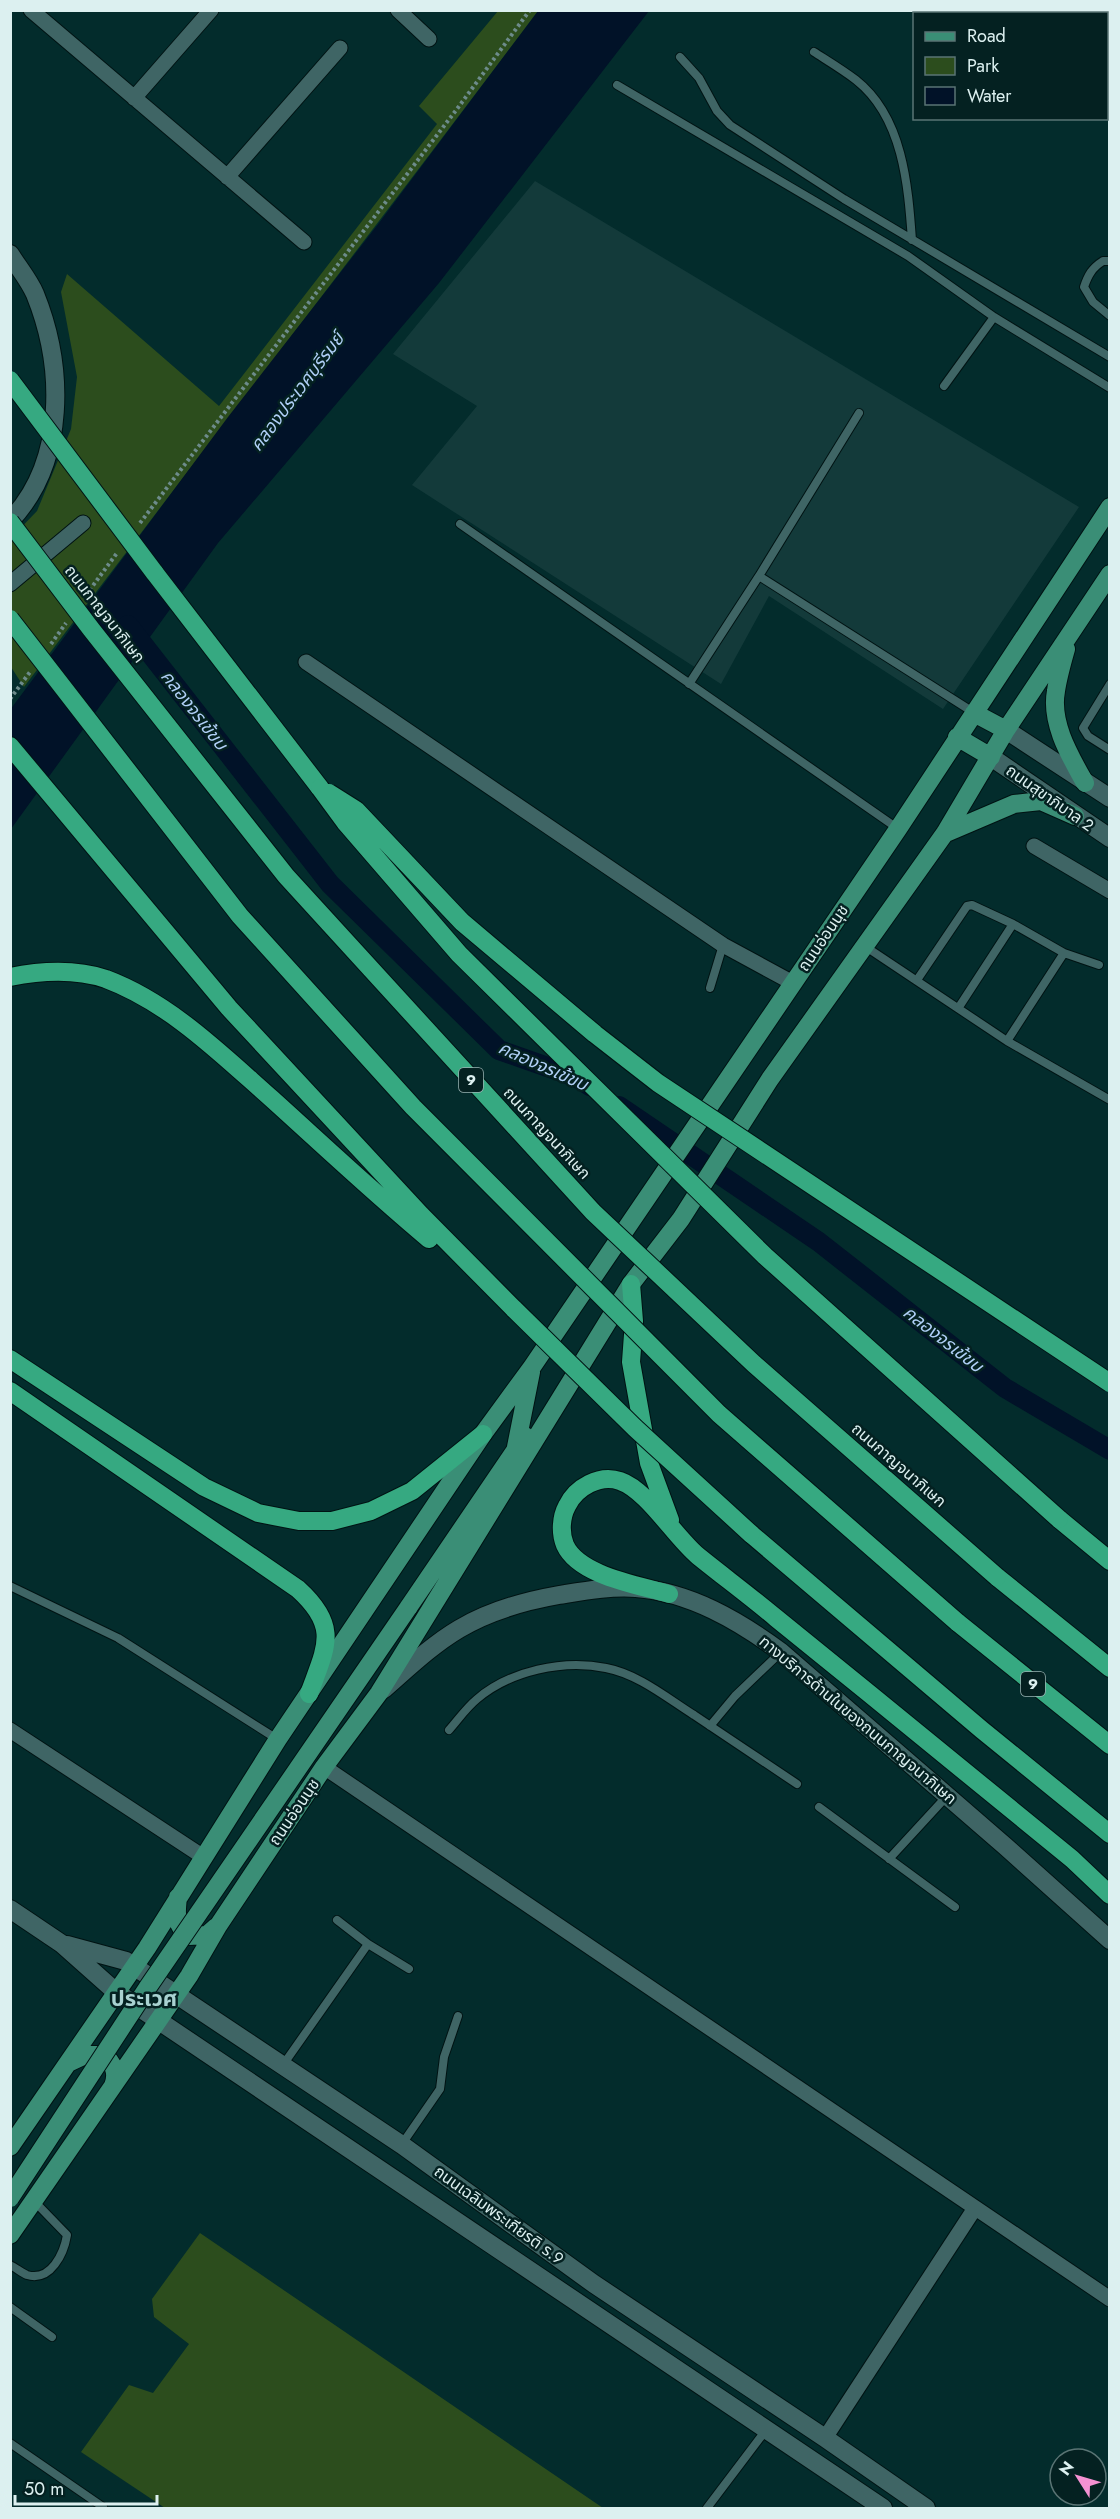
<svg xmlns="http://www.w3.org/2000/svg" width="1120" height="2519" viewBox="0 0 1120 2519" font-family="Jost,'Noto Sans Thai',sans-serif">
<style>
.built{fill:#133a3a}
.green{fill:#2c4d1d}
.water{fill:#011228}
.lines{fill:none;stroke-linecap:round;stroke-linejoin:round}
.canal{stroke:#011228;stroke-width:20}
.lane-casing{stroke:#001313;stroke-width:10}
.street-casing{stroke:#001313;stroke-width:17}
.secondary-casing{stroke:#001313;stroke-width:20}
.primary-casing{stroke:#001313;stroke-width:20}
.highway-casing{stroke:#001313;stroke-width:20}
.path{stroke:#6d8b8b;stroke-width:4;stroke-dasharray:3 3;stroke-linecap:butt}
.lane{stroke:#3f6565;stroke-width:8}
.street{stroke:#3f6565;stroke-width:15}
.secondary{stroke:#3f6565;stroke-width:18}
.primary{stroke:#3a8e76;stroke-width:18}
.highway{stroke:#36a981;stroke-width:18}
.primary-bridge-casing{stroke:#001313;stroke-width:20;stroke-linecap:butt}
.highway-bridge-casing{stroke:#001313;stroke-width:20;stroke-linecap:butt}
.primary-bridge{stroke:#3a8e76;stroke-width:18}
.highway-bridge{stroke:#36a981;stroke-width:18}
.labels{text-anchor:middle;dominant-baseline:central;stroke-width:5;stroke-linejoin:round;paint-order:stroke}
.shield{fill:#042121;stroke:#9bb2b2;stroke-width:1.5}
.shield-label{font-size:15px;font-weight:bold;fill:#dcf0f0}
.street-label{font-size:16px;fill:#dcf0f0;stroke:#042121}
.water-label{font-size:18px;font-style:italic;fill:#b0cff6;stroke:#042121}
.district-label{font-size:22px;font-weight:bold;fill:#a9d2d1;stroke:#042121}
</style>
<rect width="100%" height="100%" fill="#032c2c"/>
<path class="built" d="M535 181 1079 507 943 709 769 596 721 684 412 485 477 406 393 354Z"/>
<path class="green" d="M498 11H538C368 237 195 461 24 687L11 667 10 539 37 511 71 429 77 377 61 292 67 274 219 406 437 124 419 106Z
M200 2233 603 2508H165L81 2452 129 2385 153 2393 189 2344 154 2317 152 2299Z"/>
<path class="water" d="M538 11H649L439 283 218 543 11 829 10 710 228 417 379 223Z"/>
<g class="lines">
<path class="canal" d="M128 625 330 884 499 1050 576 1077 590 1086
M619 1106 819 1242 1005 1388 1110 1450"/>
<defs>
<path id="lane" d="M814 52C828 61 843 70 856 80 903 117 908 185 912 240
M680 57 699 78 717 111 730 125 844 199 1110 357
M617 85 908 256 994 317 1110 388
M1110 261H1103C1092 268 1088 275 1084 287L1093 302 1110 316
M944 386 994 317
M460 524 897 828
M759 576 859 413
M689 684 759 576 973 712
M1110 684 1083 728 1088 736 1110 750
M866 947 1007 1041 1110 1100
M917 980 967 906 972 905 1013 924 1064 953 1099 965
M710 988 723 945
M959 1007 1013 924
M1007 1041 1064 953
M10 1586 118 1638 277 1739
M710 1726 735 1696 780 1653
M449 1730C458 1720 466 1708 477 1699 510 1671 563 1659 606 1668 638 1674 667 1698 694 1715 728 1738 763 1761 797 1784
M819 1807 955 1907
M889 1859 947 1796
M337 1920 368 1944 409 1969
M283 2065 368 1944
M402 2144 440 2089 444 2057 458 2016
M10 2265C16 2268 22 2273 27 2275 51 2282 64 2253 67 2235L34 2201
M10 2307 52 2337
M10 2443 103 2507
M707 2508 766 2430"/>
<path id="street" d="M31 10 304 242
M398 10 429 39
M134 98 211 10
M227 177 340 48
M10 584 83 523
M306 662 723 945 793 983
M1034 846 1110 891
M10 1730 202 1856
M324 1767 1110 2299
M825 2438 975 2208"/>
<path id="secondary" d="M10 254C18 267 29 280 35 294 64 366 67 461 10 521
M1006 730 1110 798
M991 757 1110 838
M384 1689C408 1668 432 1645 459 1629 489 1611 525 1601 559 1595 584 1591 611 1586 636 1588 690 1592 739 1621 781 1652L1005 1846 1110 1940
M10 1909 62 1944 116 1992 883 2508
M67 1945 126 1961 402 2145 594 2284 825 2438 926 2508"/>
<path id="primary" d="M1066 649C1062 663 1058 677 1056 691 1050 723 1070 756 1085 783
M974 713 1006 730
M957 737 991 757
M946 833 1014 804 1041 801 1075 816
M516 1447 531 1372
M408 1608 525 1436
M178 1897C176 1914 175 1925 189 1936L207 1935 216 1927
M68 2063 85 2055H104C114 2064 118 2073 113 2086
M10 2147 147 1948 278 1739 483 1434 532 1367 898 829 1110 507
M10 2235 189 1976 218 1926 324 1767 379 1693 631 1284 681 1219 770 1079 945 833 1006 730 1110 574"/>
<path id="highway" d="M154 572 320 788
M10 746 229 1008 421 1215 514 1309
M10 977C40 971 76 969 106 979 170 1003 221 1054 272 1099 324 1146 375 1194 429 1239
M631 1284 634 1321 631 1362 649 1463 670 1520
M10 1359 204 1487 258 1513 299 1521H332L371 1511 412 1491 483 1434
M10 1391 298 1589C340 1627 326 1647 309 1694
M1059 1519 1110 1561
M751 1534 982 1730 1110 1834
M997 1577 1110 1668
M669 1594C639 1585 579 1576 565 1545 560 1533 561 1517 567 1506 576 1487 600 1474 620 1481 647 1490 675 1537 698 1556 724 1577 751 1597 776 1618 875 1698 974 1779 1072 1859L1110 1895
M957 1622 1110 1745"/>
</defs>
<use href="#lane" class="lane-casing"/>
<use href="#street" class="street-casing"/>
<use href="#secondary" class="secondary-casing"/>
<use href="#primary" class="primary-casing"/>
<use href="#highway" class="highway-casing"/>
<path class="path" d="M140 523 457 109 530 10
M86 595 117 553
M51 644 66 623
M10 699 30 672"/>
<use href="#lane" class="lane"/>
<use href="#street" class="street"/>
<use href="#secondary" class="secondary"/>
<use href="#primary" class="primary"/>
<use href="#highway" class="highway"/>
<defs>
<path id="primary-bridge" d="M10 2198 148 1987 408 1608"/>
<path id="highway-bridge" d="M10 380 154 572
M10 522 91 629 286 876 593 1212 754 1364 997 1577
M10 619 240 916 413 1107 719 1414 957 1622
M320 788 345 822 459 954 765 1256 1059 1519
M329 793 356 810 462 922 595 1034 658 1083 1110 1383
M514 1309 635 1428 751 1534"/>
</defs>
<use href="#primary-bridge" class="primary-bridge-casing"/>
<use href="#highway-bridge" class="highway-bridge-casing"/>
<use href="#primary-bridge" class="primary-bridge"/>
<use href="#highway-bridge" class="highway-bridge"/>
</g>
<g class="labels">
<g class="shield">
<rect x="459" y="1068" width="24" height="24" rx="4.5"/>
<rect x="1021" y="1672" width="24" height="24" rx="4.5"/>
</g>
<g class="shield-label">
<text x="471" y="1080">9</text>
<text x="1033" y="1684">9</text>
</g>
<g class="street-label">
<text transform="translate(105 614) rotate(52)">ถนนกาญจนาภิเษก</text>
<text transform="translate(1050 798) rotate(35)">ถนนสุขาภิบาล 2</text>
<text transform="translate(823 938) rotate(-56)">ถนนอ่อนนุช</text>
<text transform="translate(547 1133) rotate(47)">ถนนกาญจนาภิเษก</text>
<text transform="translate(899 1465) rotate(41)">ถนนกาญจนาภิเษก</text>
<text transform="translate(858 1720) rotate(40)">ทางบริการด้านในของถนนกาญจนาภิเษก</text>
<text transform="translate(294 1812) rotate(-56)">ถนนอ่อนนุช</text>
<text transform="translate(499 2215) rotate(36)">ถนนเฉลิมพระเกียรติ ร.9</text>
</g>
<g class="water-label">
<text transform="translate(297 392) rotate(-53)">คลองประเวศบุรีรมย์</text>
<text transform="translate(194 710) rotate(52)">คลองจรเข้ขบ</text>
<text transform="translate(543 1066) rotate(24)">คลองจรเข้ขบ</text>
<text transform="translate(943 1339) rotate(38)">คลองจรเข้ขบ</text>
</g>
<g class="district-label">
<text x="144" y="1998">ประเวศ</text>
</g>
</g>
<rect width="1120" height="2519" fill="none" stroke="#dcf0f0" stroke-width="24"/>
<rect x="913" y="12" width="195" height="108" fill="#042121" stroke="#5a7474" stroke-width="1.5"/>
<rect x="925" y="32" width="30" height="9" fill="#3a8e76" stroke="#5a7474" stroke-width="1.5"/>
<text x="967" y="42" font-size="18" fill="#dcf0f0">Road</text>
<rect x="925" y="57" width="30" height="18" fill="#2c4d1d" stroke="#5a7474" stroke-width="1.5"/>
<text x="967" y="72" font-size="18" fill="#dcf0f0">Park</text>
<rect x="925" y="87" width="30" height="18" fill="#011228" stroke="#5a7474" stroke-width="1.5"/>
<text x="967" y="102" font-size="18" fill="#dcf0f0">Water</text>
<g transform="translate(1078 2477) rotate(307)"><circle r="28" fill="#042121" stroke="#5a7474" stroke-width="1.5"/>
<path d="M0-4.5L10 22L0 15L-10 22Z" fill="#f591d2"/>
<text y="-9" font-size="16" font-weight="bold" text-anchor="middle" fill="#dcf0f0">N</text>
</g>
<path d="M15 2495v9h142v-9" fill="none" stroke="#dcf0f0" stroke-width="3"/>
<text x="24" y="2495" font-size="18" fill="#dcf0f0" stroke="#042121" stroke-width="4.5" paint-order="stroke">50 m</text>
</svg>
